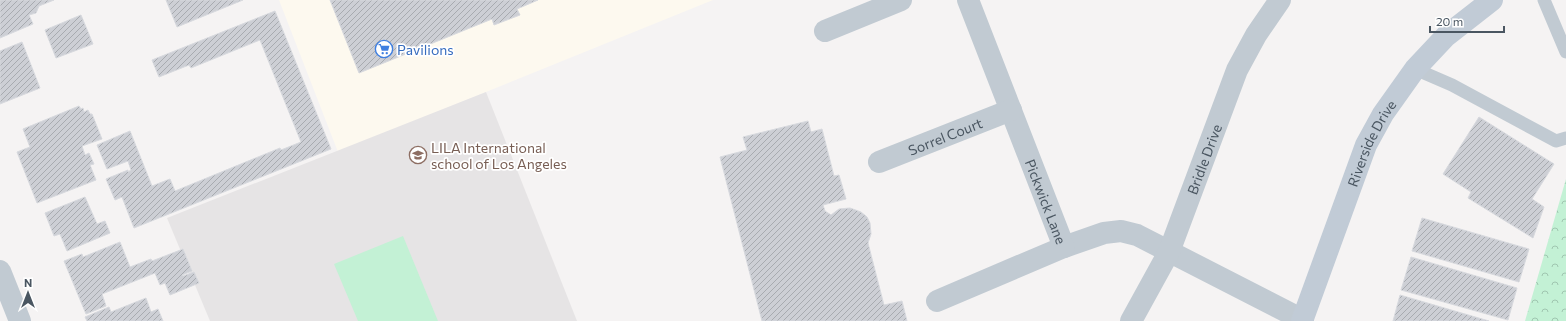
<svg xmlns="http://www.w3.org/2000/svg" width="1566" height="321" viewBox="0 0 1566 321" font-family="Commissioner,sans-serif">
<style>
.commercial{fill:#fdf9ef}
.education{fill:#e6e4e5}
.grass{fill:#c3f1d5}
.park{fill:url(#park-crowns)}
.building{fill:url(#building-hatch);stroke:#d7d9de}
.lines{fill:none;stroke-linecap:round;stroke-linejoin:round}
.lane{stroke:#c1cad2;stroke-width:13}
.street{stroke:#c1cad2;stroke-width:22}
.secondary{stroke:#c1cbd6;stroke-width:22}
.labels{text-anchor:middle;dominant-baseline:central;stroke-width:3.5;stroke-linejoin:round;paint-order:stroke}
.shop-label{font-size:14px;fill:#366cbe;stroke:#fff;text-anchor:start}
.street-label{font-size:14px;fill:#4a5661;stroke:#fff}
.education-label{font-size:14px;fill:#785e54;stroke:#fff;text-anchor:start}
</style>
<defs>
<pattern id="park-crowns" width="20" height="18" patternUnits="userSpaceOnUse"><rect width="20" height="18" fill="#c3f1d5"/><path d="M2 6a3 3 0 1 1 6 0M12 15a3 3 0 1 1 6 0" fill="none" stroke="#a0c6b0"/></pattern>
<pattern id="building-hatch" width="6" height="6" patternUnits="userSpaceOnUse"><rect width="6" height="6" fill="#cdcfd5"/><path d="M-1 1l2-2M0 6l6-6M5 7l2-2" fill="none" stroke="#a8abb0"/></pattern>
</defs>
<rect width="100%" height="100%" fill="#f5f3f3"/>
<path class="commercial" d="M279 0H713L338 152Z"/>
<path class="education" d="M486 92 577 321H210L167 218Z"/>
<path class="grass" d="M403 236 438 321H358L334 264Z"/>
<path class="park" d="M1566 179V321H1525Z"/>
<path class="building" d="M0 0H54L39 6 36 13 29 15 33 24 0 38Z
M166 0H243L177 27Z
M330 0H538L517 9 520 15 494 25 492 19 359 73Z
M275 11 331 149 134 228 122 197 115 200 106 179 128 170V172L131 170 128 161 107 169 97 145 130 131 152 186 170 179 175 191 280 148 281 150 301 142 260 40 191 68 189 65 159 77 152 60Z
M81 15 93 44 56 58 45 30Z
M22 42 40 88 0 104V51Z
M79 106 81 109 83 108 84 112 88 110 90 114H92L102 139 82 146 85 155 89 153 94 164 90 165 96 180 37 203 17 152 30 147 23 129Z
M1479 117 1554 164 1532 199 1544 207 1533 238 1468 198 1471 192 1443 174Z
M808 121 811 132 822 129 834 176 839 175 846 199 823 205 825 211 831 215 839 209 850 208 861 212 867 217 870 223 871 234 868 243 884 305 902 301 907 321H762L720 157 747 150 743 137Z
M85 197 97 224 105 221 110 233 67 251 60 234 54 236 45 213Z
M1422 218 1529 249 1519 282 1412 251Z
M120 242 130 267 151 259 152 261 183 249 192 271 182 275 183 276 194 272 199 283 170 295 165 283 160 285 155 273 102 294 106 306 86 314 64 261 82 254 83 257Z
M1411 257 1517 288 1508 320 1401 290Z
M1400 295 1489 321H1393Z
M146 298 151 312 158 309 163 321H87L85 317 109 307 111 312Z"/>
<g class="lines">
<path class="lane" d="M1544 0 1566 52
M1415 69 1452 85 1556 141 1566 138"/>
<g class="street">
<path id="s1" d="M968 0 1064 247 1104 233 1121 231 1137 235 1303 320"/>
<path d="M825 31 901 0"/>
<path id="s2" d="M879 162 1011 110"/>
<path d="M0 271 20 321"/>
<path d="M937 301 1064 247"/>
<path id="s3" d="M1131 321 1169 252 1237 70 1256 35 1280 0"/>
</g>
<path class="secondary" id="s4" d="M1302 321 1366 145 1383 114 1415 69 1446 36 1492 0"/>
</g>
<defs>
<symbol id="supermarket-ring" viewBox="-11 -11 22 22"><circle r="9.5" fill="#fff" stroke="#3f7fe0" stroke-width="1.5"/><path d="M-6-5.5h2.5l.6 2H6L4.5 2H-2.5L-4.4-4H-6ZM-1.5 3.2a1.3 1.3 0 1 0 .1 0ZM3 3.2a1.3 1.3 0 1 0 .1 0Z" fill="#3f7fe0"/></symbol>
<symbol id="school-ring" viewBox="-11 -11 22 22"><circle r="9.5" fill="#fff" stroke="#8d6e63" stroke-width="1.5"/><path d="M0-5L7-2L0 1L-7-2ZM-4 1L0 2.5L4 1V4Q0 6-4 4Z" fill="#8d6e63"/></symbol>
</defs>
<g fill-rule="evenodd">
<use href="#supermarket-ring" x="374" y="39" width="20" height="20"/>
<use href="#school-ring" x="408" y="145" width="20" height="20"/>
</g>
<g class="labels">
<g class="shop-label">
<text x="397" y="49">Pavilions</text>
</g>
<g class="street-label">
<text stroke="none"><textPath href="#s2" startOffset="71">Sorrel Court</textPath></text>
<text stroke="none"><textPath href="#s4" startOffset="191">Riverside Drive</textPath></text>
<text stroke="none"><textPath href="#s3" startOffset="178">Bridle Drive</textPath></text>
<text stroke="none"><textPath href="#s1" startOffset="216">Pickwick Lane</textPath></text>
</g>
<g class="education-label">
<text x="431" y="147">LILA International<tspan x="431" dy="16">school of Los Angeles</tspan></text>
</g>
</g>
<g transform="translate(28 293)" stroke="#ffffff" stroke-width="3" paint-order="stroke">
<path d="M0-3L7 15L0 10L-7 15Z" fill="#4a5661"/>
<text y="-6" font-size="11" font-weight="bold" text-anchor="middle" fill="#4a5661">N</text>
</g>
<path d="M1430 26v6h74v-6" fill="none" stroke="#4a5661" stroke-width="2"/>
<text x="1436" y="26" font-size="12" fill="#4a5661" stroke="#ffffff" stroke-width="3" paint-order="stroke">20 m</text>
</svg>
